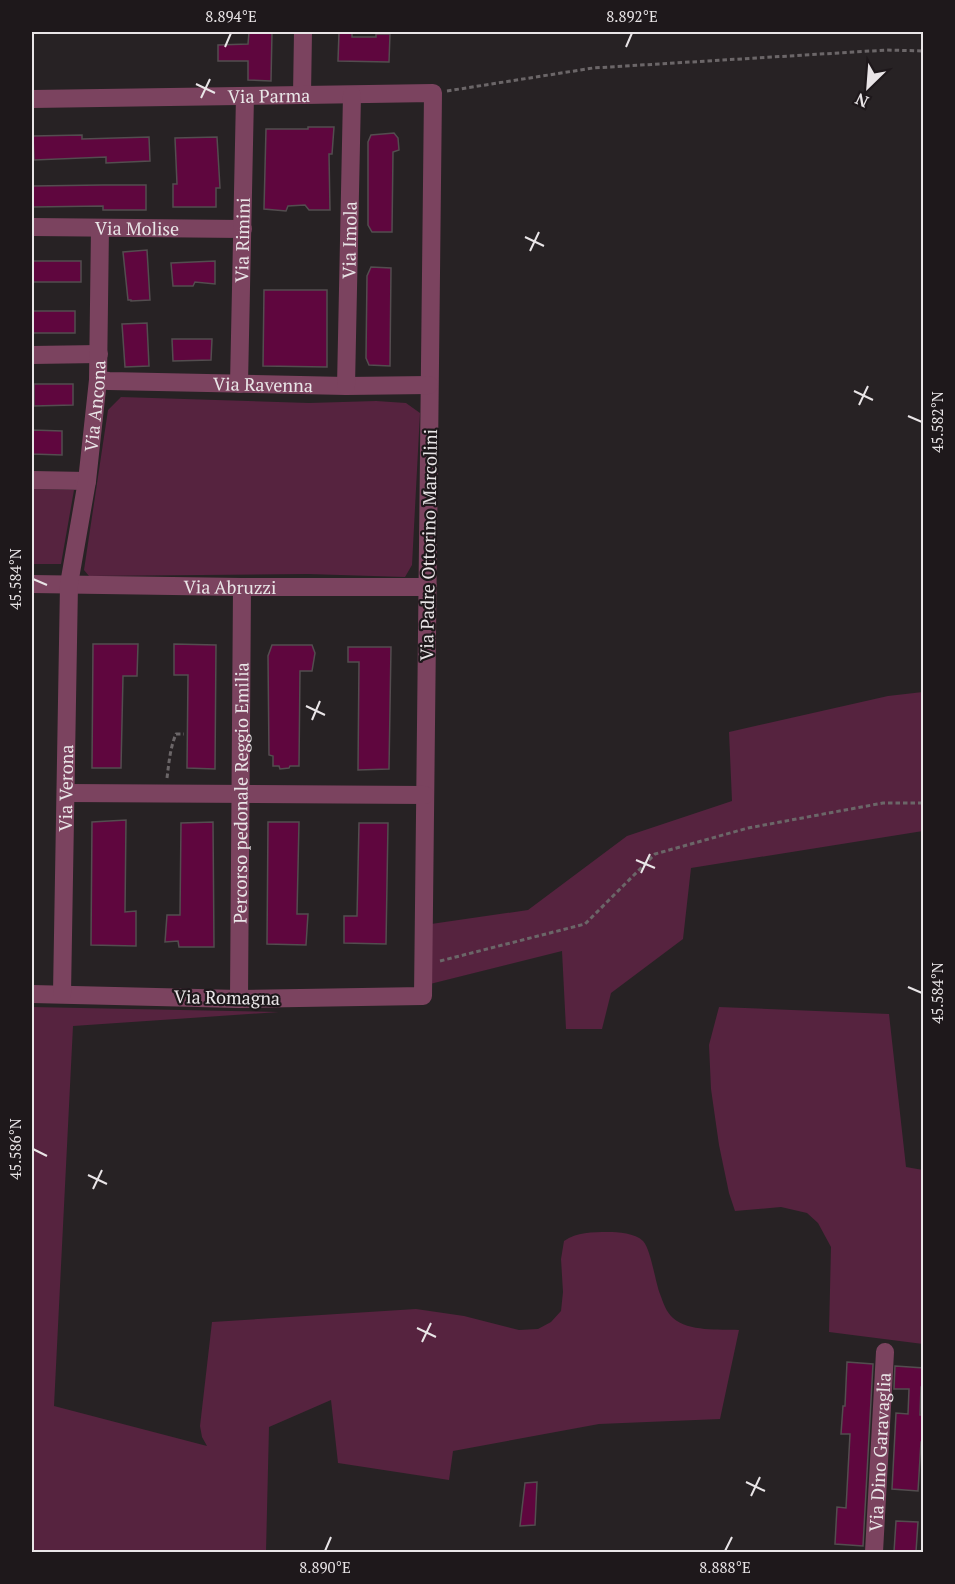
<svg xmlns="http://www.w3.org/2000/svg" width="955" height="1584" viewBox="0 0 955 1584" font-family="'PT Serif',serif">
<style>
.green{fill:#56233f}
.building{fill:#5f063e;stroke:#534d4f;stroke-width:1.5}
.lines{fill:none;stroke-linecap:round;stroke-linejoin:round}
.path{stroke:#6b6668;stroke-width:3;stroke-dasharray:4.5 3;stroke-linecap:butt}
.minor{stroke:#7b435f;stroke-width:18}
.ticks{fill:none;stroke:#e9e5e7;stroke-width:2}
.labels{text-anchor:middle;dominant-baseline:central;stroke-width:4.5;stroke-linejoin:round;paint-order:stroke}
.street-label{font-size:18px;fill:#e9e5e7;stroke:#1e181b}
.neatline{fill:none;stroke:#e9e5e7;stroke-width:2}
.ticks-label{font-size:15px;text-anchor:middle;fill:#e9e5e7}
</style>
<rect width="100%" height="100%" fill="#272224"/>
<path class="green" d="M121 397 309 403 376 401 406 403 420 413 412 565 405 577 308 574 89 576 84 570 108 410Z
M32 489 74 490 61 564H32Z
M923 692V831L691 868 683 939 611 993 602 1029H566L562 951 430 984 431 924 528 910 627 836 732 801 729 732 888 696Z
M32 1007 279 1012 73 1026 54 1406 207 1446 202 1437 200 1426 212 1322 416 1309 464 1316 519 1330 538 1329 551 1322 561 1311 563 1292 561 1259 564 1241C577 1232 592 1232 608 1232 618 1232 635 1233 643 1241 651 1250 655 1281 660 1294 663 1302 666 1312 673 1318 689 1332 719 1329 739 1330L720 1419 599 1424 453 1451 449 1480 338 1463 331 1400 269 1427 266 1552H32Z
M719 1007 889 1014 906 1167 923 1170V1344L829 1332 831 1247 818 1223 807 1213 781 1207 735 1211 729 1193 719 1145 711 1089 709 1045Z"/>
<path class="building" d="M249 32H272L271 81 248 80V61H218V45L248 44Z
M339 32 352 33V37H376V34H390L389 62 338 61Z
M308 127H334L332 154H329L330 210H309L305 205 288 206 286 211 264 209 266 129H308Z
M394 133 398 138 399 150 393 152 392 232H372L368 225V142L371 135Z
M82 135V139L149 137 150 161 106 163V157L34 160 33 136Z
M217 137 220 188H216V207H173V184H177L175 138Z
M103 185H146V210H103V206L32 207V186Z
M147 250 150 300 131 301V300H128L123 252Z
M32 261H81V282H32Z
M215 261V284L195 282 193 286H173L171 263Z
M371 267 391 268 390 366 369 365 366 358 367 276Z
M264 290H327V367L263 366Z
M32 311H75V333H32Z
M147 323 149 366 125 367 122 324Z
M172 339H212L211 360 173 361Z
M34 384H73V405L34 406Z
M32 430 62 431V455L32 454Z
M93 644H138L137 676H123L121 768H92Z
M174 644 216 645 215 769 187 768 188 675H174Z
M272 645H312L315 653 312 671H300L299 766H290L289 768 280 769 279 766H273V756L269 755 268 656Z
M348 647H391L389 769 358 770 359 662H348Z
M126 820 125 912 136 911V946L91 945 92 822Z
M213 822 214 947H179L178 941 165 942 167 915H180L181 823Z
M268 822H299L297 914H308L306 945 267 944Z
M359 823H388L386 944 344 943V916H357Z
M847 1362 873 1364 863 1546 835 1544 837 1507 846 1508 850 1434H841L843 1406H845Z
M895 1366 924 1368V1387H921L920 1415H924V1442H921L918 1491 892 1489 896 1413 908 1414 909 1389H894Z
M537 1482 535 1525 520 1526 525 1483Z
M896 1521 918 1522 916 1552H894Z"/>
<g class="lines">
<path class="path" d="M447 91 593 68 887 50 924 51
M167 778C169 763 170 748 176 734H184
M440 961 585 924 655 854 748 828 883 803H924"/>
<g class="minor">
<path d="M302 95 303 32"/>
<path id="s1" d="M32 99 433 93 423 996 239 999 32 994"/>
<path id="s2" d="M32 227 243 229"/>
<path d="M32 355 99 354"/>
<path id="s3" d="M98 380 109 381 346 386 429 385"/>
<path id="s4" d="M239 384 245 96"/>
<path id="s5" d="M346 386 352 95"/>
<path d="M32 480 87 481"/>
<path id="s6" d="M32 584 242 587H428"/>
<path d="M66 793 425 795"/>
<path id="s7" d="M62 994 69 584 87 481 98 380 100 228"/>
<path id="s8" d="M239 999 242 587"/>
<path id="s9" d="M874 1552 885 1352"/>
</g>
</g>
<path class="ticks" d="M225 47 231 33M626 47 632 33M196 84 215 93M201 98 210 79M525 237 544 246M530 251 539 232M854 391 873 400M859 405 868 386M908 416 922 422M33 579 47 585M306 706 325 715M312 720 320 701M636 860 655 868M641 873 650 854M908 987 922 993M33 1149 47 1156M88 1175 107 1184M93 1189 102 1170M417 1328 436 1337M422 1342 431 1323M746 1482 765 1491M751 1496 760 1477M325 1551 331 1537M725 1551 732 1537"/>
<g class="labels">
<g class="street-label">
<text stroke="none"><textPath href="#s1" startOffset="237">Via Parma</textPath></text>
<text stroke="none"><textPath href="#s2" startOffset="105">Via Molise</textPath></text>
<text stroke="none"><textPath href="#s4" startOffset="144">Via Rimini</textPath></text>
<text stroke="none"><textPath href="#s5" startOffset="146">Via Imola</textPath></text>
<text stroke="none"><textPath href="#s3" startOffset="165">Via Ravenna</textPath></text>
<text stroke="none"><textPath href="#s7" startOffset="590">Via Ancona</textPath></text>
<text transform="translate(428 545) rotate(-89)">Via Padre Ottorino Marcolini</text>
<text stroke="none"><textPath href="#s6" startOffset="198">Via Abruzzi</textPath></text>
<text stroke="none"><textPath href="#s7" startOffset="206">Via Verona</textPath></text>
<text stroke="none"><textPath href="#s8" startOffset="206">Percorso pedonale Reggio Emilia</textPath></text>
<text transform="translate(227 997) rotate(1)">Via Romagna</text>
<text stroke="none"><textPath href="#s9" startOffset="100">Via Dino Garavaglia</textPath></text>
</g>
</g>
<rect width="955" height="1584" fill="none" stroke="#1e181b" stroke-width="66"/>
<g transform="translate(868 87) rotate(205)" stroke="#1e181b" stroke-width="4.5" paint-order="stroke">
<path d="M0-4.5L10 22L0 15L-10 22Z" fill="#e9e5e7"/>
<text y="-9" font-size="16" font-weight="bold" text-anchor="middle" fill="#e9e5e7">N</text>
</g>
<rect x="33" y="33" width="889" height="1518" class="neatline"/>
<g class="ticks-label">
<text x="231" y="22">8.894°E</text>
<text x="632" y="22">8.892°E</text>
<text transform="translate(938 422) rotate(-90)" y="5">45.582°N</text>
<text transform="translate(16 579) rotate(-90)" y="5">45.584°N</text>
<text transform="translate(938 993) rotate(-90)" y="5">45.584°N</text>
<text transform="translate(16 1149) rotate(-90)" y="5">45.586°N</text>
<text x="325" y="1573">8.890°E</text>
<text x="725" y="1573">8.888°E</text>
</g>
</svg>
